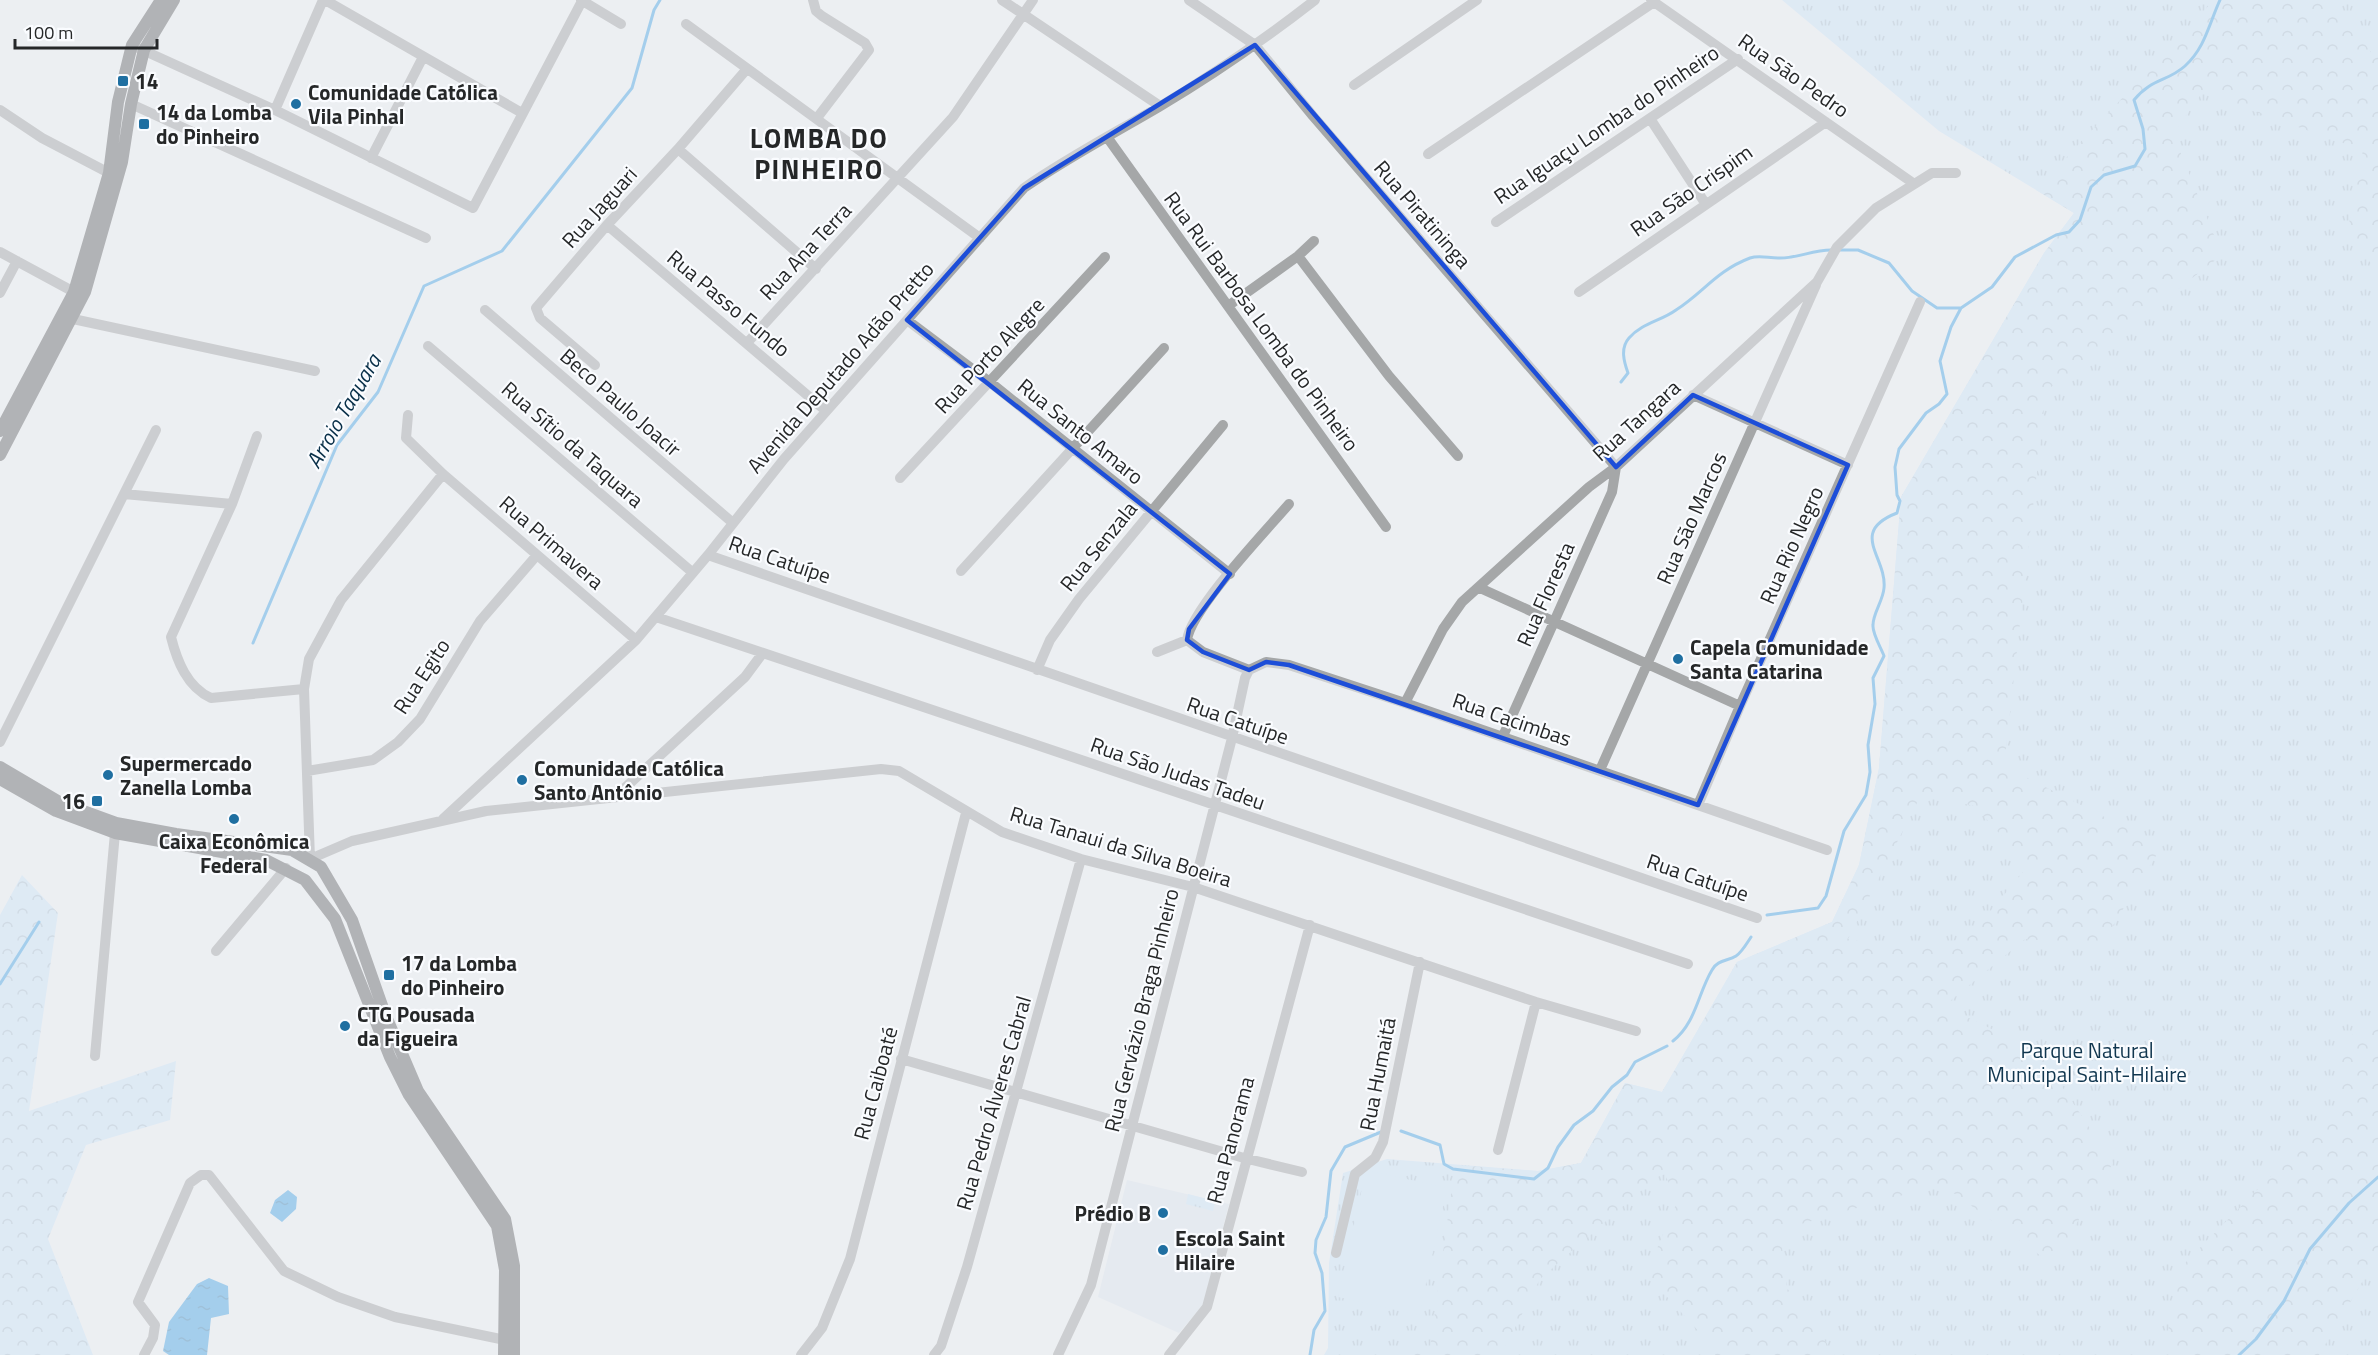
<svg xmlns="http://www.w3.org/2000/svg" width="2378" height="1355" viewBox="0 0 2378 1355" font-family="'Titillium Web',sans-serif">
<style>
.built{fill:#dbe5ed}
.grass{fill:url(#grass-tufts)}
.forest{fill:url(#forest-crowns);fill-rule:evenodd}
.pitch{fill:#cce4f7}
.water{fill:url(#water-ripples)}
.lines{fill:none;stroke-linecap:round;stroke-linejoin:round}
.stream{stroke:#4da7e4;stroke-width:3}
.minor{stroke:#a5a7a8;stroke-width:10}
.major{stroke:#696b6d;stroke-width:12}
.marked{fill:none;stroke:#1d4ed8;stroke-width:4.5;stroke-linejoin:round}
.poi-dot{fill:#1f6fa1;stroke:#fafcff;stroke-width:2}
.labels{text-anchor:middle;dominant-baseline:central;stroke-width:4.5;stroke-linejoin:round;paint-order:stroke}
.street-label{font-size:21px;fill:#252728;stroke:#fafcff}
.poi-label{font-size:21px;font-weight:bold;fill:#252728;stroke:#fafcff;text-anchor:start}
.park-label{font-size:21px;fill:#10364f;stroke:#fafcff}
.water-label{font-size:22px;font-style:italic;fill:#082f48;stroke:#fafcff}
.district-label{font-size:27px;font-weight:bold;letter-spacing:1.5px;fill:#252728;stroke:#fafcff}
</style>
<defs>
<pattern id="grass-tufts" width="24" height="20" patternUnits="userSpaceOnUse" patternTransform="scale(1.5)"><rect width="24" height="20" fill="#cce4f7"/><path d="M3 7l-1-3M5 7V3M7 7l1-3M15 17l-1-3M17 17v-4M19 17l1-3" fill="none" stroke="#afc4d4"/></pattern>
<pattern id="forest-crowns" width="20" height="18" patternUnits="userSpaceOnUse" patternTransform="scale(1.5)"><rect width="20" height="18" fill="#cce4f7"/><path d="M2 6a3 3 0 1 1 6 0M12 15a3 3 0 1 1 6 0" fill="none" stroke="#afc4d4"/></pattern>
<pattern id="water-ripples" width="26" height="14" patternUnits="userSpaceOnUse" patternTransform="scale(1.5)"><rect width="26" height="14" fill="#4da7e4"/><path d="M2 4q2-2 4 0t4 0M15 11q2-2 4 0t4 0" fill="none" stroke="#4088b9"/></pattern>
</defs>
<rect width="100%" height="100%" fill="#eceff2"/>
<path class="built" d="M1127 1180 1229 1204 1203 1305 1179 1333 1098 1297Z"/>
<path class="grass" d="M1782 0H2378V1355H1324L1328 1348 1329 1263 1343 1173 1387 1159 1538 1171 1581 1163 1625 1083 1662 1092 1737 962 1832 922 1859 865 1879 768 1901 497 2044 253 2074 213 1939 131Z
M1188 1194 1215 1201 1213 1211 1186 1204Z"/>
<path class="forest" d="M2214 0H2334L2372 54 2378 57V272L2347 234 2363 150 2202 93 2173 134 2222 255 2046 391 2004 766 2162 846 2101 945 2025 939 1944 1006 2039 1052 2113 1163 2052 1264 1941 1184 1780 1230 1787 1288 1835 1355H1715V1349L1646 1274 1677 1202 1665 1174 1655 1178 1540 1279 1501 1355H1406L1430 1348 1455 1165 1538 1171 1581 1163 1625 1083 1662 1092 1737 962 1832 922 1859 865 1879 768 1901 497 2044 253 2074 213 2036 190ZM1921 795 1975 806 2028 866 1969 937 1912 951 1848 939Z
M22 875 58 913 29 1111 176 1061 170 1120 86 1145 48 1239 93 1355H0V915Z
M2378 1021V1255L2319 1355H2174L2166 1341 2181 1267 2341 1105 2339 1042Z"/>
<path class="pitch" d="M1366 1170 1447 1188 1419 1315 1338 1297Z"/>
<path class="water" d="M288 1190 297 1197 296 1209 282 1222 270 1213 275 1200Z
M209 1278 228 1286 229 1314 211 1318 207 1355H169L163 1351 169 1322 197 1284Z"/>
<g class="lines">
<path class="stream" d="M1838 250H1858L1889 263 1912 291 1937 308H1960
M1621 382 1628 373C1624 362 1620 348 1629 338 1642 323 1661 321 1676 310 1704 292 1716 271 1750 258 1759 255 1768 258 1778 258 1796 259 1812 250 1831 250
M253 643 337 445 378 392 424 286 502 251 632 88 654 10 660 0
M1767 915 1818 908 1826 896 1844 831 1866 795 1870 772 1868 745 1875 704 1873 678 1884 656C1881 648 1872 633 1873 625 1873 613 1883 601 1884 588 1887 557 1848 532 1897 513L1900 501 1897 495 1895 467 1899 449 1926 413 1939 404 1947 394 1940 361 1951 327 1961 308 1992 287 2015 257 2056 235 2069 232 2080 220 2091 187 2104 175 2135 166 2145 149 2143 129 2134 100C2152 78 2167 82 2185 66 2205 48 2209 24 2220 0
M0 984 39 922
M1673 1041C1696 1023 1698 993 1712 970 1717 960 1728 961 1736 956 1742 952 1747 943 1751 937
M1401 1131 1440 1145 1444 1164 1453 1169 1534 1179 1548 1168 1558 1147 1574 1125 1593 1111 1612 1087 1627 1075 1635 1062 1667 1046
M1310 1355 1314 1330 1325 1311 1322 1273 1315 1253 1316 1240 1326 1217 1331 1171 1345 1147 1381 1132
M2239 1355 2256 1339 2284 1301 2310 1249 2349 1203 2378 1177"/>
<path class="minor" d="M325 0 522 113
M581 0 621 24
M813 0 816 11 822 16 865 43 869 50 817 118
M1002 0 1160 106
M1189 0 1255 45 1313 116 1616 467 1612 492 1503 736
M1651 0 1913 183
M686 24 980 238
M136 47 275 110 473 208 582 1
M1354 85 1477 0
M131 104 426 238
M0 110 42 138 109 173
M275 110 323 0
M1651 120 1705 203
M1107 137 1386 527
M678 149 816 269
M1428 154 1654 2
M371 158 423 57
M1496 222 1738 59
M607 225 826 411
M0 252 74 292
M1298 256 1389 376 1458 456
M1579 292 1826 122
M0 293 17 261
M1228 306 1298 256 1314 241
M485 310 733 523
M73 319 315 371
M907 320 991 383 1230 574
M747 343 953 117 1033 0
M428 346 692 572
M595 365 540 318 536 308 607 225 678 149 746 70
M1693 395 1848 465
M408 415 406 438 443 474 636 640
M257 436 232 504 171 637C177 661 187 687 211 698L304 689
M443 474 341 600 309 659 304 689 310 859 352 841 486 811 881 769 899 771 1002 832 1081 859 1193 887 1536 1002 1636 1031
M900 478 1105 257
M124 494 232 504
M708 555 1757 918
M961 571 1164 348
M1480 588 1740 706
M656 617 1688 964
M1187 640 1203 652 1249 670 1266 662 1289 665 1405 703 1827 850
M1157 652 1187 640C1191 609 1265 532 1289 504
M1037 670 1050 640 1079 599 1223 425
M1405 703 1443 629 1462 602 1589 487 1616 467 1817 282 1837 247 1876 208 1932 173H1956
M0 742 156 430
M1600 770 1816 285
M307 771 373 760 398 742 420 719 480 621 537 555
M615 797 745 677 762 654
M1698 805 1740 706 1920 302
M443 819 636 640 708 555 784 459 1024 188C1067 158 1113 134 1159 107 1213 75 1265 39 1315 0
M216 951 286 868
M95 1056 115 833
M901 1059 1244 1158 1302 1172
M1498 1150 1536 1002
M1336 1253 1355 1174 1375 1158 1383 1142 1420 962
M144 1355 153 1338 155 1325 138 1302 190 1183 201 1175H209L284 1271 338 1297 395 1317 505 1340
M801 1355 822 1328 850 1259 966 813
M934 1355 941 1346 967 1267 1081 859
M1058 1355 1091 1285 1232 738 1245 678 1249 670
M1169 1355 1207 1307 1310 925"/>
<path class="major" d="M0 431 74 292 109 173 118 102 132 45 161 0
M0 455 85 292 122 162 131 104 144 50 174 0
M0 767 61 803 116 823 176 834 292 850 321 867 352 920 385 1014 418 1091 505 1219 514 1266V1355
M0 779 56 811 115 833 266 860 305 880 335 919 390 1057 409 1095 497 1226 505 1270 504 1355"/>
</g>
<path d="M0 0H2378V1355H0ZM1255 45 1616 467 1693 395 1848 465 1698 805 1289 665 1266 662 1249 670 1203 652 1187 640 1189 629 1230 574 907 320 1024 188Z" fill="#eceff2" fill-opacity=".55" fill-rule="evenodd"/>
<path class="marked" d="M1255 45 1616 467 1693 395 1848 465 1698 805 1289 665 1266 662 1249 670 1203 652 1187 640 1189 629 1230 574 907 320 1024 188Z"/>
<g class="poi-dot">
<rect x="117" y="75" width="12" height="12" rx="3"/>
<circle cx="296" cy="104" r="6"/>
<rect x="138" y="118" width="12" height="12" rx="3"/>
<circle cx="1678" cy="659" r="6"/>
<circle cx="108" cy="775" r="6"/>
<circle cx="522" cy="780" r="6"/>
<rect x="91" y="795" width="12" height="12" rx="3"/>
<circle cx="234" cy="819" r="6"/>
<rect x="383" y="969" width="12" height="12" rx="3"/>
<circle cx="345" cy="1026" r="6"/>
<circle cx="1163" cy="1213" r="6"/>
<circle cx="1163" cy="1250" r="6"/>
</g>
<g class="labels">
<g class="street-label">
<text transform="translate(1794 75) rotate(35)">Rua São Pedro</text>
<text transform="translate(1606 124) rotate(-34)">Rua Iguaçu Lomba do Pinheiro</text>
<text transform="translate(1691 190) rotate(-35)">Rua São Crispim</text>
<text transform="translate(599 207) rotate(-48)">Rua Jaguari</text>
<text transform="translate(1423 214) rotate(49)">Rua Piratininga</text>
<text transform="translate(805 251) rotate(-47)">Rua Ana Terra</text>
<text transform="translate(729 303) rotate(40)">Rua Passo Fundo</text>
<text transform="translate(1262 321) rotate(54)">Rua Rui Barbosa Lomba do Pinheiro</text>
<text transform="translate(989 355) rotate(-47)">Rua Porto Alegre</text>
<text transform="translate(840 367) rotate(-49)">Avenida Deputado Adão Pretto</text>
<text transform="translate(621 402) rotate(41)">Beco Paulo Joacir</text>
<text transform="translate(1636 420) rotate(-42)">Rua Tangara</text>
<text transform="translate(1081 431) rotate(39)">Rua Santo Amaro</text>
<text transform="translate(573 444) rotate(41)">Rua Sítio da Taquara</text>
<text transform="translate(1691 518) rotate(-66)">Rua São Marcos</text>
<text transform="translate(552 542) rotate(41)">Rua Primavera</text>
<text transform="translate(1791 545) rotate(-66)">Rua Rio Negro</text>
<text transform="translate(1098 546) rotate(-51)">Rua Senzala</text>
<text transform="translate(780 559) rotate(19)">Rua Catuípe</text>
<text transform="translate(1545 594) rotate(-66)">Rua Floresta</text>
<text transform="translate(421 676) rotate(-57)">Rua Egito</text>
<text transform="translate(1512 719) rotate(19)">Rua Cacimbas</text>
<text transform="translate(1238 720) rotate(19)">Rua Catuípe</text>
<text transform="translate(1178 773) rotate(19)">Rua São Judas Tadeu</text>
<text transform="translate(1121 846) rotate(17)">Rua Tanaui da Silva Boeira</text>
<text transform="translate(1698 877) rotate(19)">Rua Catuípe</text>
<text transform="translate(1141 1010) rotate(-76)">Rua Gervázio Braga Pinheiro</text>
<text transform="translate(1377 1074) rotate(-79)">Rua Humaitá</text>
<text transform="translate(875 1083) rotate(-75)">Rua Caiboaté</text>
<text transform="translate(993 1103) rotate(-74)">Rua Pedro Álveres Cabral</text>
<text transform="translate(1230 1140) rotate(-75)">Rua Panorama</text>
</g>
<g class="poi-label">
<text x="135" y="81">14</text>
<text x="308" y="92">Comunidade Católica<tspan x="308" dy="24">Vila Pinhal</tspan></text>
<text x="156" y="112">14 da Lomba<tspan x="156" dy="24">do Pinheiro</tspan></text>
<text x="1690" y="647">Capela Comunidade<tspan x="1690" dy="24">Santa Catarina</tspan></text>
<text x="120" y="763">Supermercado<tspan x="120" dy="24">Zanella Lomba</tspan></text>
<text x="534" y="768">Comunidade Católica<tspan x="534" dy="24">Santo Antônio</tspan></text>
<text x="85" y="801" text-anchor="end">16</text>
<text x="234" y="841" text-anchor="middle">Caixa Econômica<tspan x="234" dy="24">Federal</tspan></text>
<text x="401" y="963">17 da Lomba<tspan x="401" dy="24">do Pinheiro</tspan></text>
<text x="357" y="1014">CTG Pousada<tspan x="357" dy="24">da Figueira</tspan></text>
<text x="1151" y="1213" text-anchor="end">Prédio B</text>
<text x="1175" y="1238">Escola Saint<tspan x="1175" dy="24">Hilaire</tspan></text>
</g>
<g class="park-label">
<text x="2087" y="1050">Parque Natural<tspan x="2087" dy="24">Municipal Saint-Hilaire</tspan></text>
</g>
<g class="water-label">
<text transform="translate(343 411) rotate(-60)">Arroio Taquara</text>
</g>
<g class="district-label">
<text x="819" y="137">LOMBA DO<tspan x="819" dy="31">PINHEIRO</tspan></text>
</g>
</g>
<path d="M15 39v9h142v-9" fill="none" stroke="#252728" stroke-width="3"/>
<text x="24" y="39" font-size="18" fill="#252728" stroke="#fafcff" stroke-width="4.5" paint-order="stroke">100 m</text>
</svg>
